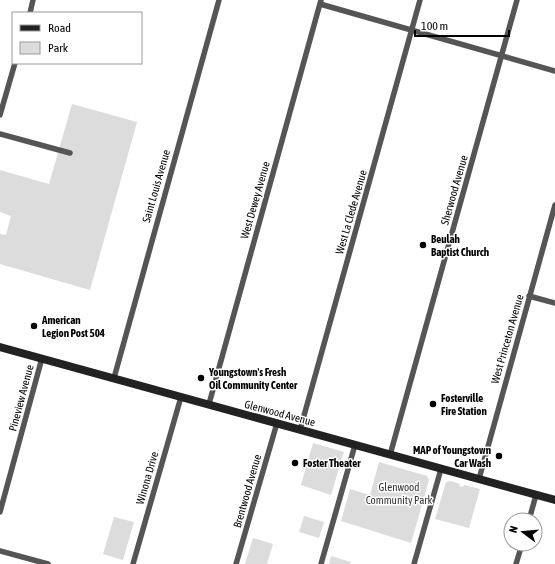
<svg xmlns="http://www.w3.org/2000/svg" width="555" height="564" viewBox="0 0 555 564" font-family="'Asap Condensed',sans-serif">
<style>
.green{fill:#dcdcdc}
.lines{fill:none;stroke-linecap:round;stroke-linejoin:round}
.street{stroke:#555;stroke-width:5.5}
.secondary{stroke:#222;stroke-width:8}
.poi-dot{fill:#000;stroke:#fff;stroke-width:1.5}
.labels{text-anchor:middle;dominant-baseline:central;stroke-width:3;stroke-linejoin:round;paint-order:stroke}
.street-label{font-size:11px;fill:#000;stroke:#fff}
.poi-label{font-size:11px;font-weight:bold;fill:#000;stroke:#fff;text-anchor:start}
.park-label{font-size:11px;fill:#333;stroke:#fff}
</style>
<rect width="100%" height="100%" fill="#fff"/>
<path class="green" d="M72 104 137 122 90 290 0 264V234L6 235 11 216 0 212V170L49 184Z
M313 443 344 452 331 495 301 485Z
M379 462 427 476 429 480 411 543 341 521 350 489 370 495Z
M451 481 460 484 459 486 463 487 464 485 480 489 469 528 435 519 446 482Z
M304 516 324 522 319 538 299 532Z
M114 517 134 522 123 560 103 554Z
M253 538 273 544 267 564H245Z
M331 556 351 562 350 564H329Z"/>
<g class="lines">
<path class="street" d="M320 4 555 71
M30 13 33 0
M0 115 15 63
M0 134 70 153
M529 296 555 303
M114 378 219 0
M209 404 321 0
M300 430 420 0
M390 455 517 0
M479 479 555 205
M0 512 42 358
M529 520 536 495
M0 551 48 564
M133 564 181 397
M236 564 277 423
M321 564 355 445
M414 564 441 469
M516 564 522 544"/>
<path class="secondary" d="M0 347 555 500"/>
</g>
<g class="poi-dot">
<circle cx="423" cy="245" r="4"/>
<circle cx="34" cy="326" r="4"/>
<circle cx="201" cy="378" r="4"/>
<circle cx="433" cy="404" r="4"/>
<circle cx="499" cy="456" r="4"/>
<circle cx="295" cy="463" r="4"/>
</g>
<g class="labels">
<g class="street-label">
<text transform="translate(156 186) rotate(-74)">Saint Louis Avenue</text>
<text transform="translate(454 190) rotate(-74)">Sherwood Avenue</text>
<text transform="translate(255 200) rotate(-74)">West Dewey Avenue</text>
<text transform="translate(351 212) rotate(-74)">West La Clede Avenue</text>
<text transform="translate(507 339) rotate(-74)">West Princeton Avenue</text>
<text transform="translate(21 398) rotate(-75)">Pineview Avenue</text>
<text transform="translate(280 413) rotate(15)">Glenwood Avenue</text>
<text transform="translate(147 478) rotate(-74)">Winona Drive</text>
<text transform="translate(247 491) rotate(-74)">Brentwood Avenue</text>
</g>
<g class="poi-label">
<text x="431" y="239">Beulah<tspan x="431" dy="13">Baptist Church</tspan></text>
<text x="42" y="320">American<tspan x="42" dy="13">Legion Post 504</tspan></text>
<text x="209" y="372">Youngstown's Fresh<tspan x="209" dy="13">Oil Community Center</tspan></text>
<text x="441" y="398">Fosterville<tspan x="441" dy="13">Fire Station</tspan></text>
<text x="491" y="450" text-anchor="end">MAP of Youngstown<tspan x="491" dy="13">Car Wash</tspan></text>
<text x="303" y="463">Foster Theater</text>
</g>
<g class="park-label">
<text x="399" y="487">Glenwood<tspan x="399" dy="13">Community Park</tspan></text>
</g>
</g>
<rect x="12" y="12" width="130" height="52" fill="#ffffff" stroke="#999999"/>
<rect x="20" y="25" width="20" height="6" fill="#222222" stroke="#999999"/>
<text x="48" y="32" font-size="12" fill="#000000">Road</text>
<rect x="20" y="42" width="20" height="12" fill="#dcdcdc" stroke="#999999"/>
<text x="48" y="52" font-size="12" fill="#000000">Park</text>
<g transform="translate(523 532) rotate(286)"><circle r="19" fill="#ffffff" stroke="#999999"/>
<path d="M0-3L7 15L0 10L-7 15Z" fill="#000000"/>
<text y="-6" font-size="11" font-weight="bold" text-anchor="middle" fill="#000000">N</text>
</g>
<path d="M415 30v6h94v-6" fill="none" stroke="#000000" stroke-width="2"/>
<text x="421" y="30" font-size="12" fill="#000000" stroke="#ffffff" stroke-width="3" paint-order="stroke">100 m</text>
</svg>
